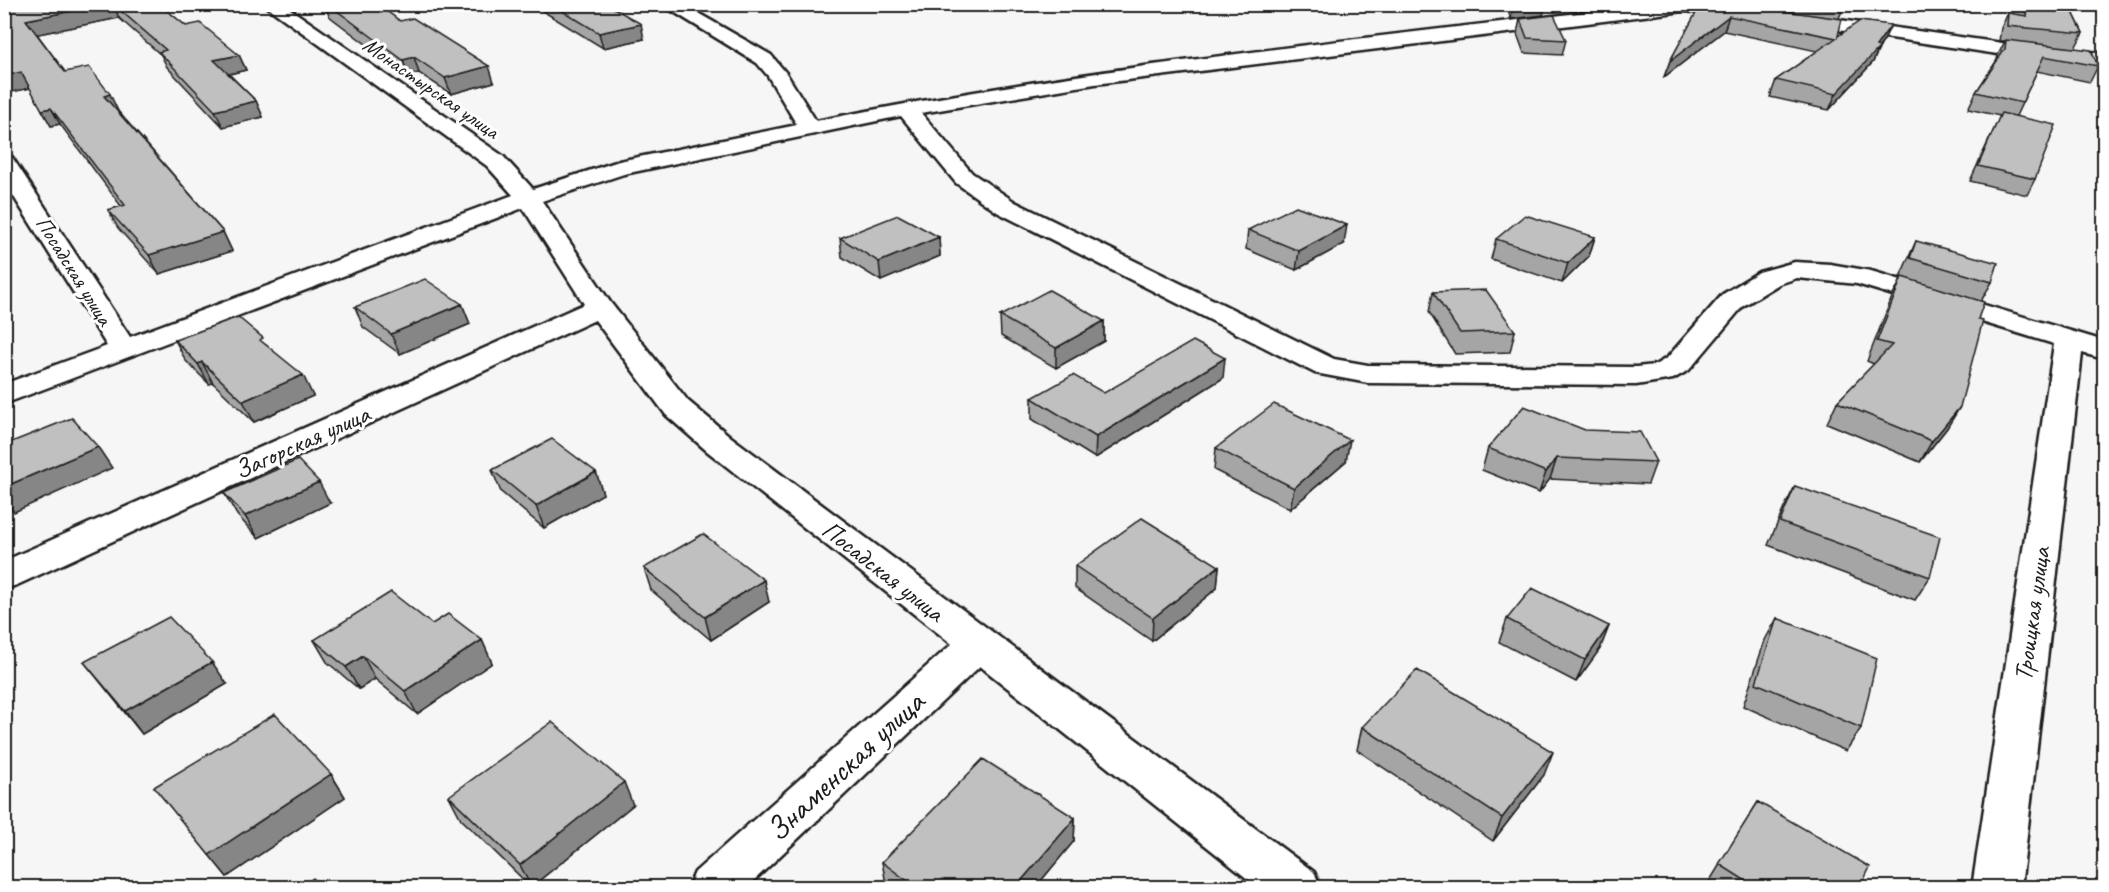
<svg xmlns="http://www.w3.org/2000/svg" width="2109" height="892" viewBox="0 0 2109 892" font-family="Caveat,sans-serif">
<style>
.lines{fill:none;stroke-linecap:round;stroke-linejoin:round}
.minor-casing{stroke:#1c1c1c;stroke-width:5}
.minor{fill:#fff;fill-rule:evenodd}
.wall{fill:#a5a5a5;stroke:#1c1c1c;stroke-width:1.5}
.shaded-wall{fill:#868686;stroke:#1c1c1c;stroke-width:1.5}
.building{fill:#c0c0c0;stroke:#1c1c1c;stroke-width:1.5}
.labels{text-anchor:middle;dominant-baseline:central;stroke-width:6;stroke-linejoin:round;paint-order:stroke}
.far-street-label{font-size:22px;fill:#1c1c1c;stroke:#fff}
.street-label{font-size:26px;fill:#1c1c1c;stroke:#fff}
.near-street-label{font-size:32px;fill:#1c1c1c;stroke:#fff}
</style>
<rect width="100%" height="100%" fill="#f6f6f6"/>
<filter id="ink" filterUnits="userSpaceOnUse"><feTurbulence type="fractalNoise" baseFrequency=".0167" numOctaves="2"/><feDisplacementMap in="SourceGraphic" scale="12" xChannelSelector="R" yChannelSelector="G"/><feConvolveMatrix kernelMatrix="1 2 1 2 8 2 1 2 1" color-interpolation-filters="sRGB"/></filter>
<g filter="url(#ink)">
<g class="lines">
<defs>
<path id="minor" d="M263 4H283L503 156 533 189 619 161 797 125 768 76 757 63 661 4H682L771 55 786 73 816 121C1093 65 1374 38 1654 4H1720L1749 8 1752 12 1749 16 1743 17 1684 11 1095 84 921 113 972 173 1015 202 1334 359 1368 365 1636 367 1655 365 1667 358 1723 294 1759 272 1795 262 1830 264 1871 271 2104 341V359L2082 353 2021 888H1972L2054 344 1857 284 1797 278 1779 284 1743 306 1689 370 1673 379 1636 385 1368 383 1315 373 997 212 956 183 901 116 624 174 542 201 610 302 688 401 731 437 1314 872 1321 888H1259L980 666 746 888H688L695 872 952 644 707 451 666 415 595 320 17 585 4 589V561L584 304 523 208 4 404V384L107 346 4 181V155L12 157 130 337 513 195 487 166Z
M1797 14 2044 49 2104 53V65L2044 61 1791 23 1788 19 1791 15Z"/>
</defs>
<use href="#minor" class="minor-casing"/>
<use href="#minor" class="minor"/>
</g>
<path class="wall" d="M4 4H159L186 26 239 55 246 70 229 74 256 101 263 117 223 127 167 67 161 55 119 18 37 34 65 72 118 111 223 232 232 251 159 274 118 228 108 210 121 206 60 124 51 126 30 88 12 92 4 81Z
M325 4H377L400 21 494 82 451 94 419 73 408 76 329 16Z
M531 4H607L644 39 603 48Z
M1505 4H1546L1543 15 1511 19Z
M1701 4H1845L1839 18 1838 36 1884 40 1880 47 1873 62 1829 110 1770 97 1776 80 1817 51 1724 31 1664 77 1670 61Z
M2010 4H2069L2083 33 2075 48 2098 66 2090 82 2037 71 2016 116 2035 179 2027 195 1970 181 2000 116 1968 109 1976 92 1997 60 1998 55 2005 41H1999L2001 28 2008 13 2013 14Z
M1520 19 1566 40 1562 55 1524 53 1517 34Z
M1248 230 1344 244 1296 270 1246 249Z
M939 237 940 256 881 281 842 257 840 238Z
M1595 237 1589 256 1562 283 1491 259 1496 239Z
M1916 241 1992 282 1981 301 1978 319 1947 428 1920 462 1827 423 1837 402 1874 364 1867 361 1892 297 1902 278 1900 277 1907 261Z
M1433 292 1515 331 1510 352 1455 354 1429 312Z
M462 304 470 324 400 354 363 327 355 307Z
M1000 316 1104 321V341L1056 368 1001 336Z
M175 340 266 345 313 396 254 422 213 383 209 384 186 361Z
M1223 378 1095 458 1032 419V398L1104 393Z
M1216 448 1346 461 1290 509 1214 470Z
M1488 448 1656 462 1648 484 1550 479 1539 493 1482 470Z
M492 470 596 472 603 494 544 528 501 492Z
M1795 486 1930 577 1915 600 1768 545 1784 508Z
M224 493 330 503 258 538 237 515Z
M1075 566H1219L1217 588 1152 641 1075 588Z
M644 568 769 602 711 640 651 590Z
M1777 618 1861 728 1846 751 1743 706 1765 640Z
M1507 619 1609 626 1600 649 1576 682 1499 642Z
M432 624 482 640 492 663 417 714 375 679 359 689 327 662 314 640Z
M84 662 227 684 142 734Z
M1362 727 1544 775 1493 841 1357 750Z
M331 774 345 797 227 877 154 787Z
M449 796 633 805 531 887 461 819Z
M1758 802 1860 888 1706 887Z
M1075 818 1074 841 1035 888H890L886 884 882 862Z"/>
<path class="shaded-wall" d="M107 4H113L119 18 34 35 26 20Z
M1514 4H1546L1543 15 1511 19Z
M1729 16 1724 31 1664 77 1670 61Z
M641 24 644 39 603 48 599 33Z
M1891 25 1884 40 1879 47 1873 62 1829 110 1836 94 1876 46Z
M239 55 246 70 221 76 214 60Z
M414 57 419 73 408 76 403 60Z
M489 66 494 82 451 94 445 78Z
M21 72 30 88 12 92 4 79V76Z
M110 94 118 111 112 112 104 96Z
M256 101 263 117 223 127 215 111Z
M51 108 60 124 51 126 42 110Z
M1347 225 1344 244 1296 270 1299 251Z
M223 232 232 251 159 274 149 255Z
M939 237 940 256 881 281 879 262Z
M1595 237 1589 256 1562 283 1568 263Z
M462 304 470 324 400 354 391 334Z
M1104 321V341L1056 368V348Z
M1225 358 1223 378 1095 458 1096 437Z
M202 362 213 383 209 384 198 364Z
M303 375 313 396 254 422 243 401Z
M1960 407 1947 428 1920 462 1932 441Z
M1350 440 1346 461 1290 509 1294 488Z
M98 447 112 468 14 512 4 499V487Z
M1557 458 1550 479 1539 493 1546 472Z
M596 472 603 494 544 528 536 506Z
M319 482 330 503 258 538 245 516Z
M1219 566 1217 588 1152 641 1153 618Z
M764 580 769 602 711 640 705 617Z
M1609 626 1600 649 1576 682 1585 660Z
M482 640 492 663 417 714 405 691Z
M363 656 375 679 359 689 346 667Z
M212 662 227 684 142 734 125 711Z
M1553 752 1544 775 1493 841 1502 818Z
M331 774 345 797 227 877 209 855Z
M624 782 633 805 531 887 520 865Z
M1075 818 1074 841 1035 888H1015Z"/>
<path class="building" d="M13 4H107L26 20 65 72 89 67 110 94 104 96 223 232 149 255 108 210 125 205 51 108 42 110 21 72 4 76V6Z
M113 4H159L186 26 200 23 239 55 214 60 256 101 215 111 159 52 166 50Z
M328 4H377L400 21 413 18 489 66 445 78 414 57 403 60Z
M551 4H607L641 24 599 33Z
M1701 4H1733L1842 19 1838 36 1860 21 1891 25 1876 46 1880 47 1836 94 1776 80 1836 38 1729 16 1670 61Z
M2022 4H2069L2083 33 2007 26 2008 13 2027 16Z
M1554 15 1566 40 1527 38 1520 19Z
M2006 40 2091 50 2098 66 2044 56 2022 103 1976 92 2005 49Z
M2001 113 2056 125 2035 179 1978 166Z
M1296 206 1347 225 1299 251 1248 230Z
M898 215 939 237 879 262 840 238Z
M1525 215 1595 237 1568 263 1496 239Z
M1916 241 1998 263 1992 282 1910 258Z
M1902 277 1984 302 1978 319 1983 320 1960 407 1932 441 1837 402 1892 345 1877 341Z
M425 279 462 304 391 334 355 307Z
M1049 290 1104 321 1056 348 1000 316Z
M1486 290 1515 331 1460 333 1433 292Z
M238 317 263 338 260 340 303 375 243 401 202 362 198 364 175 340Z
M1193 341 1225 358 1096 437 1032 398 1073 375 1104 393Z
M1274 404 1350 440 1294 488 1216 448Z
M1524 406 1585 430 1640 432 1656 462 1557 458 1546 472 1488 448Z
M72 418 98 447 4 487V445Z
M552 439 596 472 536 506 492 470Z
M298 460 319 482 245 516 224 493Z
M1795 486 1940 537 1930 577 1780 522Z
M1142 518 1219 566 1153 618 1075 566Z
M703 534 764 580 705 617 644 568Z
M1532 588 1609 626 1585 660 1507 619Z
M391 592 432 624 448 614 482 640 405 691 363 656 346 667 314 640Z
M169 617 212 662 125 711 84 662Z
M1777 618 1877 658 1861 728 1756 683Z
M1417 670 1553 752 1502 818 1362 727Z
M275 714 331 774 209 855 154 787Z
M552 722 624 782 520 865 449 796Z
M983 759 1075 818 1015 888H917L882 862Z
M1758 802 1870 867 1860 888H1757L1719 864Z
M313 878 322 888H300Z"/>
</g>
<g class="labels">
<g class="far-street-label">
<text transform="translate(431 88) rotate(35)">Монастырская улица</text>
<text transform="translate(74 271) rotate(58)">Посадская улица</text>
</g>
<g class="street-label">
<text transform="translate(302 442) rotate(-24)">Загорская улица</text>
<text transform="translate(883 571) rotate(38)">Посадская улица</text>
<text transform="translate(2032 614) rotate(-82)">Троицкая улица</text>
</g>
<g class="near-street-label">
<text transform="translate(845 766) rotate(-43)">Знаменская улица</text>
</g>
</g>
<rect width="2109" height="892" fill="none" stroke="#fff" stroke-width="24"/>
<rect x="12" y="12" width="2085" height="868" fill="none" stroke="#1c1c1c" stroke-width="2" filter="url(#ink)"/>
</svg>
